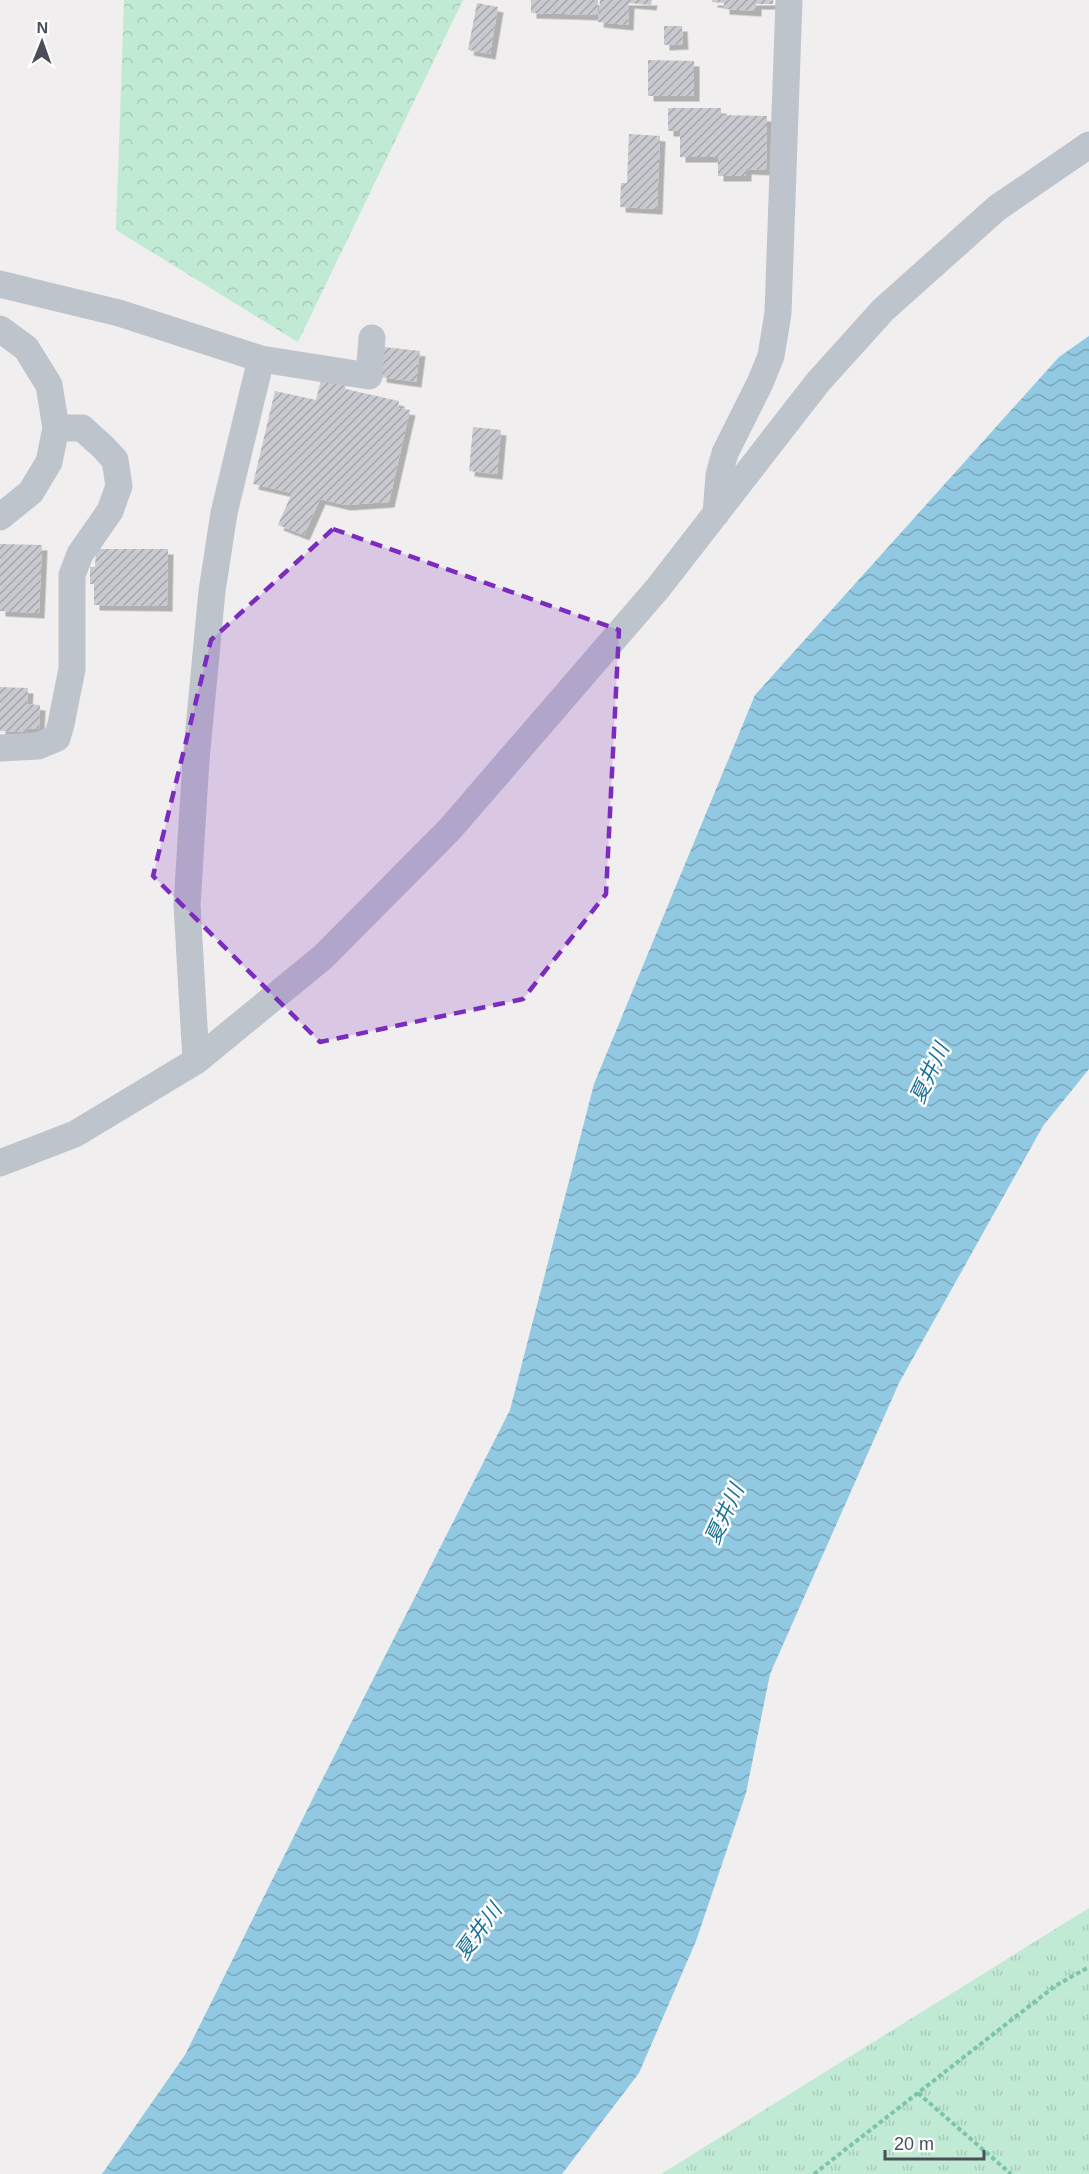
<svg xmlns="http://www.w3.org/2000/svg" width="1089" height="2174" viewBox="0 0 1089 2174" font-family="Helvetica,'Noto Sans JP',sans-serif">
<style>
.forest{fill:url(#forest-crowns)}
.park{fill:url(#park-tufts)}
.water{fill:url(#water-waves)}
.building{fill:url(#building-hatch);filter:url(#shadow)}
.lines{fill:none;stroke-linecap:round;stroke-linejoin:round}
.path{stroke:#7cc4a8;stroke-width:4;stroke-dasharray:4.5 3;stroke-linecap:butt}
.street{stroke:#bec4cc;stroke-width:27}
.marked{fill:#7b2cbf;fill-opacity:0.2;stroke:#7b2cbf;stroke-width:4.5;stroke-dasharray:12 8;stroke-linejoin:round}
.labels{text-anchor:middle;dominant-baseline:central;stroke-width:5;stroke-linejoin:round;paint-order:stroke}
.water-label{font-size:21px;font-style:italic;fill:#1b729a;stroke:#fff}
</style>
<defs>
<pattern id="forest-crowns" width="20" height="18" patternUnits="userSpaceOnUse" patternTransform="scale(1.5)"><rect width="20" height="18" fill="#c1ead5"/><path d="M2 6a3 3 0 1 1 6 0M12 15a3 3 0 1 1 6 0" fill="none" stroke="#a7cab9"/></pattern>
<pattern id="park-tufts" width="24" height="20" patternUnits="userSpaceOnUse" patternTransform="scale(1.5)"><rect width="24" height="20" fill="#c1ead5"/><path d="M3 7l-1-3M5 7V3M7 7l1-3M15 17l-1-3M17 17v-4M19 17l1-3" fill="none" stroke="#a7cab9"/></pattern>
<pattern id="water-waves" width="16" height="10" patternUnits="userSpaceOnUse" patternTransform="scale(1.5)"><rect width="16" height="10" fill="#92c9e2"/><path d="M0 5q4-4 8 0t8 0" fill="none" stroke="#79a6ba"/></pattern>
<pattern id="building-hatch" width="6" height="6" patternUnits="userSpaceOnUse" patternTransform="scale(1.5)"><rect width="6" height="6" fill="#c9cad0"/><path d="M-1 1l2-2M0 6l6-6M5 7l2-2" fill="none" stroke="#a5a6ac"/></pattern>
<filter id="shadow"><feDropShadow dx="5.5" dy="5.5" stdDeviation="0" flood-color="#0004"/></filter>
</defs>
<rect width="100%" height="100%" fill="#f0eeee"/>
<path class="forest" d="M124 0H463L298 342 116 230Z"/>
<path class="park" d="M1089 1908V2174H661Z"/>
<path class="water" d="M1089 336V1069L1043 1126 899 1383 770 1674 746 1793 696 1941 639 2073 562 2174H102L185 2055 320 1784 510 1410 594 1084 755 695 1059 357Z"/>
<path class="building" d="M531 0H598L597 15 531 13Z
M600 0H652L651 5 629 3 628 25 598 22Z
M712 0H773V4H756V11L724 9V3L712 2Z
M477 3 498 7 490 54 468 50Z
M664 26H682L683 44 664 45Z
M648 60 694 61V96H648Z
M668 108H721V115L767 116 766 170 746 169V176H718V157H680V131H668Z
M629 134 660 136 657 209 620 207 621 183H627Z
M384 347 420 351 416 382 381 377Z
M321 380 346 385 345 389 399 401 398 408 410 410 389 502 345 505 320 499 304 535 278 525 292 493 253 484 275 391 316 400Z
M473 427 501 430 497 474 469 471Z
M0 544 42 545 39 613 0 611Z
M96 549H168L167 606 94 605V584H90V567H95Z
M0 687 28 688 27 704 40 705 39 729 27 728V732L0 731Z"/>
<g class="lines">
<path class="path" d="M918 2093 1011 2174
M814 2174 1055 1986 1089 1967"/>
<path class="street" d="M0 284 119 313 261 359 224 513 212 591 196 760 187 905 196 1061
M0 329 26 348 49 385 56 428 49 462 31 492 0 517
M261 359 369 376 372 338
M716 514 719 475 725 453 760 383 771 356 778 313 789 0
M0 748 38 746 57 738 61 724 72 669V575L80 554 110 511 119 486 115 460 103 447 82 428H56
M0 1163 75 1134 196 1061 323 957 450 829 658 588 818 382 883 310 997 208 1089 145"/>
</g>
<path class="marked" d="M333 529 619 630 606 894 523 999 320 1042 153 876 211 640Z"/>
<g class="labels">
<g class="water-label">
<text transform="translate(929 1073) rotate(-65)">夏井川</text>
<text transform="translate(724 1514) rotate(-65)">夏井川</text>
<text transform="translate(478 1931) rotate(-54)">夏井川</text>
</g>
</g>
<g transform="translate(42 42) rotate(1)" stroke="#ffffff" stroke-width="4.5" paint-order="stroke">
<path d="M0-4.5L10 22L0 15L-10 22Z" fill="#484f59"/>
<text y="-9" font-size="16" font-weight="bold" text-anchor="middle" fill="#484f59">N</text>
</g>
<path d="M885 2150v9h99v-9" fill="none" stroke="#484f59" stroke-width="3"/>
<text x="894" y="2150" font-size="18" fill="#484f59" stroke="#ffffff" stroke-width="4.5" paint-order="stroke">20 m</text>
</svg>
